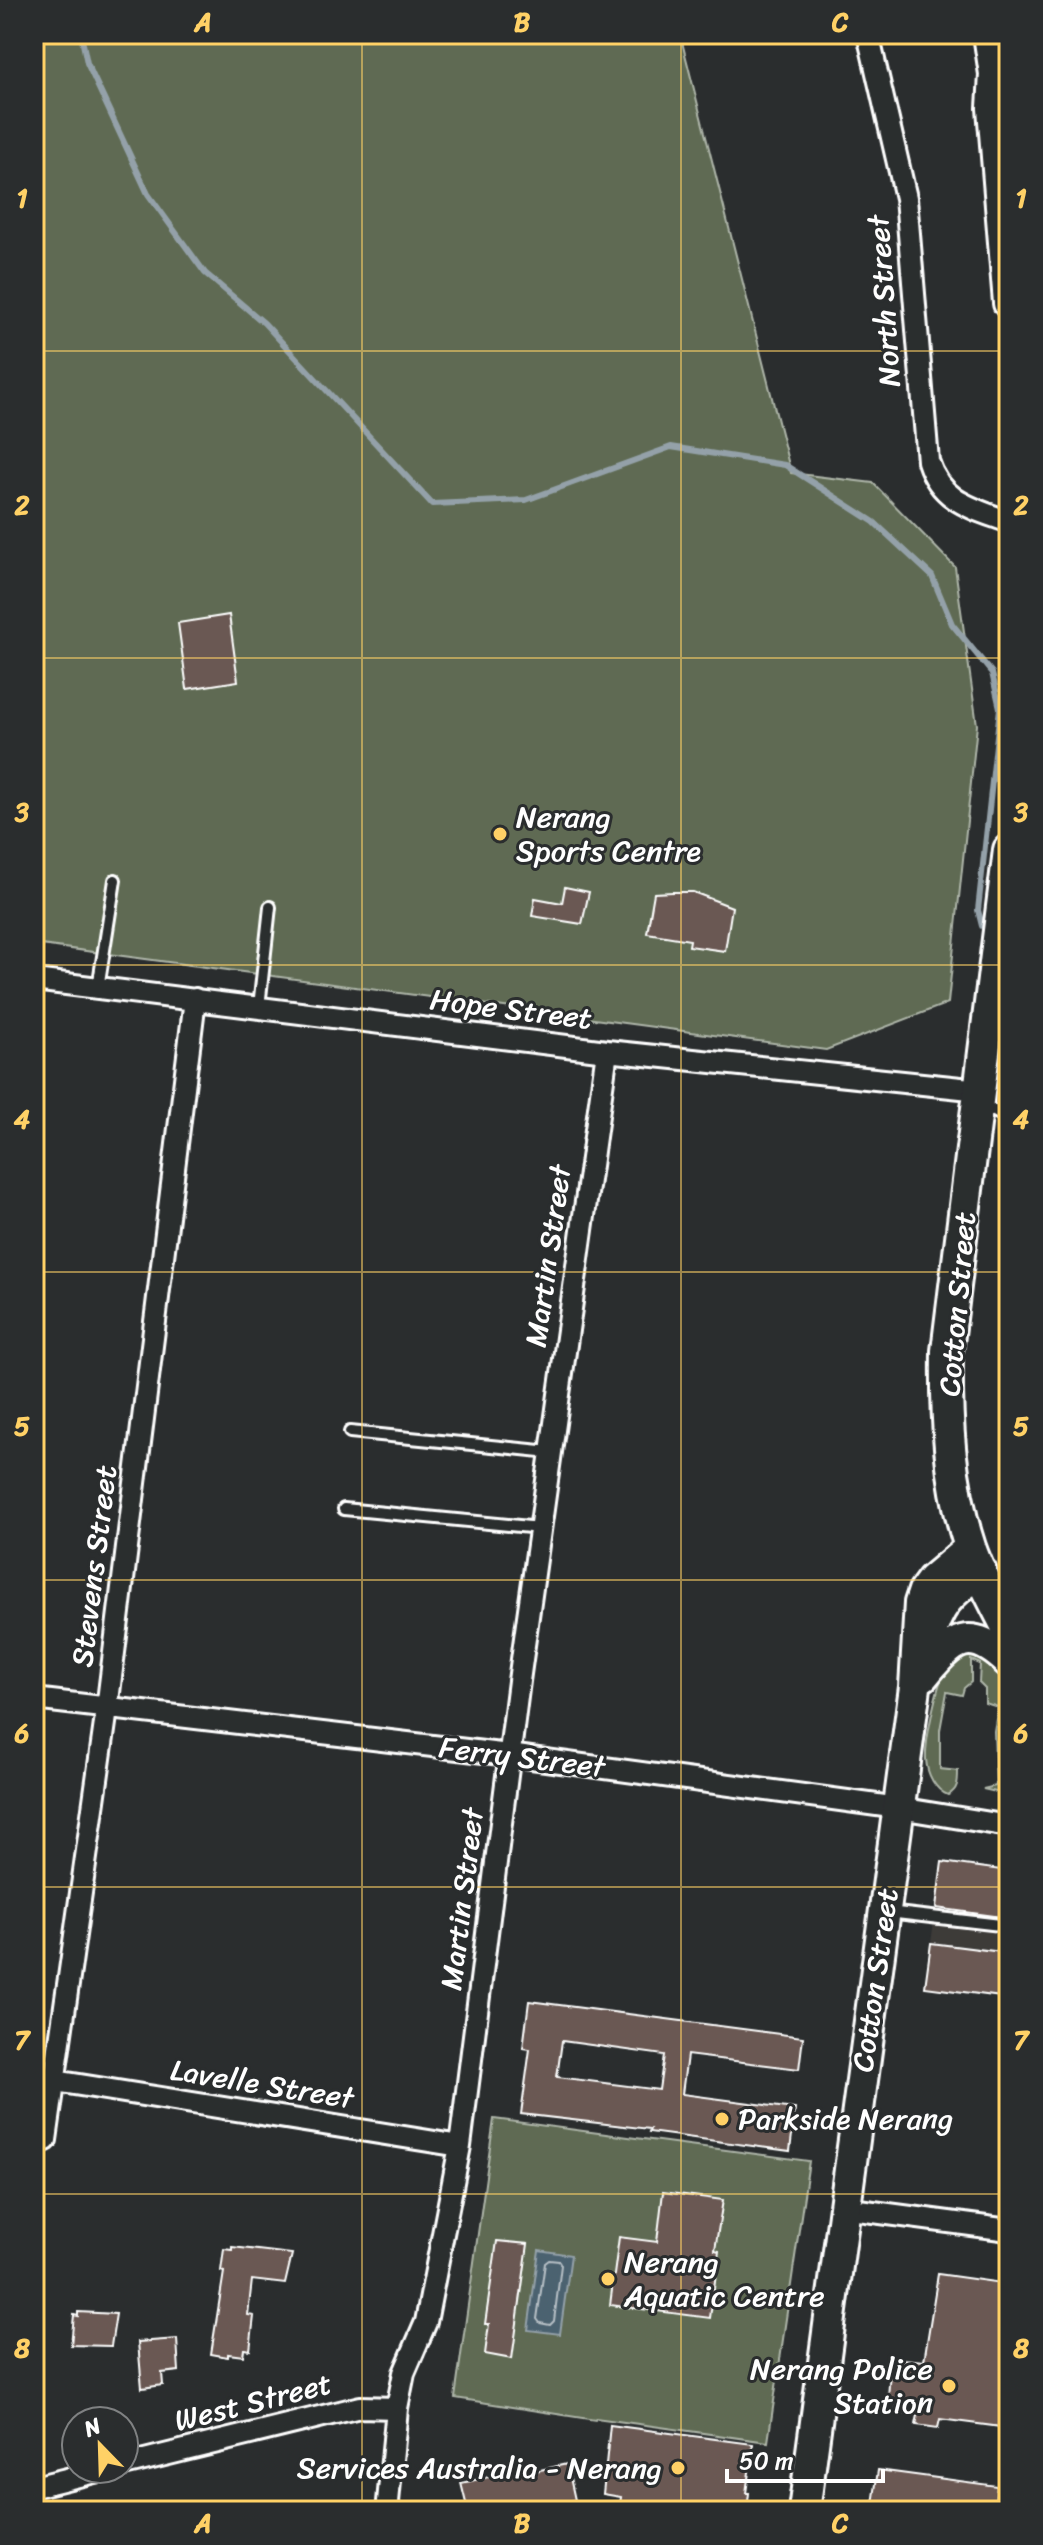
<svg xmlns="http://www.w3.org/2000/svg" width="1043" height="2545" viewBox="0 0 1043 2545" font-family="Sriracha,sans-serif">
<style>
.built{fill:#3d3a39}
.green{fill:#5e6b53;stroke:#aeb5a9;stroke-width:2}
.water{fill:#4c6270;stroke:#94a1a9;stroke-width:2}
.lines{fill:none;stroke-linecap:round;stroke-linejoin:round}
.shore{stroke:#b7c0c6;stroke-width:2}
.stream{stroke:#94a1a9;stroke-width:6}
.building{fill:#6a5952;stroke:#fff;stroke-width:2;fill-rule:evenodd}
.lane-casing{stroke:#fff;stroke-width:16}
.street-casing{stroke:#fff;stroke-width:26}
.secondary-casing{stroke:#fff;stroke-width:36}
.lane{stroke:#2a2d2e;stroke-width:10}
.street{stroke:#2a2d2e;stroke-width:20}
.secondary{stroke:#2a2d2e;stroke-width:30}
.grid{fill:none;stroke:#ffd166;stroke-width:2;stroke-opacity:0.55}
.poi-dot{fill:#ffd166;stroke:#2a2d2e;stroke-width:3}
.labels{text-anchor:middle;dominant-baseline:central;stroke-width:6;stroke-linejoin:round;paint-order:stroke}
.street-label{font-size:30px;fill:#fff;stroke:#2a2d2e}
.poi-label{font-size:30px;fill:#fff;stroke:#2a2d2e;text-anchor:start}
.neatline{fill:none;stroke:#ffd166;stroke-width:3}
.grid-label{font-size:26px;text-anchor:middle;font-weight:bold;fill:#ffd166}
</style>
<rect width="100%" height="100%" fill="#2a2d2e"/>
<filter id="ink" filterUnits="userSpaceOnUse"><feTurbulence type="fractalNoise" baseFrequency=".0125" numOctaves="2"/><feDisplacementMap in="SourceGraphic" scale="16" xChannelSelector="R" yChannelSelector="G"/><feConvolveMatrix kernelMatrix="1 2 1 2 8 2 1 2 1" color-interpolation-filters="sRGB"/></filter>
<g filter="url(#ink)">
<path class="built" d="M942 1862 1009 1871V1998L925 1987Z"/>
<path class="green" d="M34 34H680L791 473 873 483 955 567 977 725 948 1003 826 1050 34 944Z
M966 1652 996 1663 1009 1680V1795L983 1789 996 1786 994 1731 998 1707 985 1703V1689L979 1683 980 1664 971 1660V1682L964 1688 962 1695 947 1692 940 1730V1769L958 1771C958 1782 958 1790 948 1795 935 1790 927 1774 926 1759 925 1742 938 1674 950 1662 954 1658 961 1655 966 1652Z
M494 2119 809 2161 768 2442 596 2418 595 2420 455 2398Z"/>
<path class="water" d="M539 2250 571 2255 560 2334 528 2330Z"/>
<g class="lines">
<path class="shore" d="M549 2260 559 2261 561 2265 554 2321 550 2325 540 2323 537 2319 545 2263Z"/>
<path class="stream" d="M81 34 87 63 148 194 205 273 264 323 432 504 526 500 671 447 785 465 874 522 932 576 952 624 992 673 1000 708 978 910 982 926"/>
</g>
<path class="building" d="M229 615 238 681 187 689 178 623Z
M565 887 589 892 582 924 532 916 535 898 562 903Z
M673 892H693L732 907 725 951 689 946 690 940 647 933 654 893Z
M942 1862 1009 1871V1918L936 1908Z
M931 1943 1009 1953V1998L925 1987Z
M529 2001 803 2037 799 2069 687 2055 682 2094 795 2109 790 2151 649 2132 650 2129 521 2114 530 2049 523 2048ZM562 2041 664 2055 659 2090 557 2077Z
M663 2192 723 2200 715 2250 719 2251 710 2318 610 2305 619 2237 657 2242Z
M497 2241 528 2244 512 2359 485 2354 489 2324H485Z
M232 2247 292 2254 285 2284 252 2280 248 2315 254 2316 250 2350 244 2349 243 2356 228 2354V2357L211 2354 224 2272 221 2271 224 2249 232 2250Z
M938 2274 1009 2284V2428L940 2419 938 2428 916 2425 918 2415 896 2412 898 2400 888 2398 890 2370 901 2372 903 2359 924 2361Z
M78 2312 116 2314 111 2346 71 2345 74 2315 78 2316Z
M177 2339 179 2371 162 2373 163 2385 142 2388 138 2342Z
M610 2425 753 2444 746 2493H749L747 2511H619L621 2497 603 2494Z
M567 2464 575 2500 528 2511H468L461 2483 521 2470 522 2474Z
M878 2470 997 2486 994 2511H872Z"/>
<g class="lines">
<defs>
<path id="lane" d="M98 988 115 880
M259 1007 270 907
M983 1105 1009 1119
M350 1432 551 1452
M344 1509 540 1528
M888 1912 1009 1926"/>
<path id="street" d="M868 34 906 198 928 461C941 502 972 508 1009 522
M34 980 607 1051 980 1090
M34 1699 509 1755 899 1808 1009 1826
M55 2081 460 2146
M46 2140 107 1709 195 999
M843 2208 1009 2230
M124 2465 360 2407 397 2408
M34 2487 107 2469
M390 2511 388 2502 397 2408 404 2373 426 2322 460 2146 519 1681 607 1051"/>
<path id="secondary" d="M989 34 995 74 1001 94
M995 74 993 108 1009 303
M1009 850 947 1351C946 1418 949 1483 970 1547 980 1576 995 1604 1009 1631
M927 1643C938 1606 948 1593 981 1572
M923 1676C953 1638 970 1625 1009 1662
M804 2511 915 1687 920 1603 924 1591 932 1580 970 1548"/>
</defs>
<use href="#lane" class="lane-casing"/>
<use href="#street" class="street-casing"/>
<use href="#secondary" class="secondary-casing"/>
<use href="#lane" class="lane"/>
<use href="#street" class="street"/>
<use href="#secondary" class="secondary"/>
</g>
</g>
<path class="grid" d="M362 34V2511M681 34V2511M34 351H1009M34 658H1009M34 965H1009M34 1272H1009M34 1580H1009M34 1887H1009M34 2194H1009"/>
<g class="poi-dot">
<circle cx="500" cy="834" r="8"/>
<circle cx="722" cy="2119" r="8"/>
<circle cx="608" cy="2279" r="8"/>
<circle cx="949" cy="2386" r="8"/>
<circle cx="678" cy="2468" r="8"/>
</g>
<g class="labels">
<g class="street-label">
<text transform="translate(884 301) rotate(-94)">North Street</text>
<text transform="translate(511 1009) rotate(7)">Hope Street</text>
<text transform="translate(548 1256) rotate(-82)">Martin Street</text>
<text transform="translate(957 1304) rotate(-85)">Cotton Street</text>
<text transform="translate(94 1566) rotate(-83)">Stevens Street</text>
<text transform="translate(522 1757) rotate(7)">Ferry Street</text>
<text transform="translate(462 1899) rotate(-83)">Martin Street</text>
<text transform="translate(875 1980) rotate(-82)">Cotton Street</text>
<text transform="translate(262 2084) rotate(9)">Lavelle Street</text>
<text transform="translate(253 2402) rotate(-14)">West Street</text>
</g>
<g class="poi-label">
<text x="516" y="817">Nerang<tspan x="516" dy="34">Sports Centre</tspan></text>
<text x="738" y="2119">Parkside Nerang</text>
<text x="624" y="2262">Nerang<tspan x="624" dy="34">Aquatic Centre</tspan></text>
<text x="933" y="2369" text-anchor="end">Nerang Police<tspan x="933" dy="34">Station</tspan></text>
<text x="662" y="2468" text-anchor="end">Services Australia - Nerang</text>
</g>
</g>
<rect width="1043" height="2545" fill="none" stroke="#2a2d2e" stroke-width="88"/>
<g transform="translate(100 2445) rotate(337)"><circle r="38" fill="#2a2d2e" stroke="#7f8182" stroke-width="2"/>
<path d="M0-6L14 30L0 20L-14 30Z" fill="#ffd166"/>
<text y="-12" font-size="22" font-weight="bold" text-anchor="middle" fill="#ffffff">N</text>
</g>
<path d="M727 2469v12h156v-12" fill="none" stroke="#ffffff" stroke-width="4"/>
<text x="739" y="2469" font-size="24" fill="#ffffff" stroke="#2a2d2e" stroke-width="6" paint-order="stroke">50 m</text>
<rect x="44" y="44" width="955" height="2457" class="neatline"/>
<g class="grid-label">
<text x="203" y="31">A</text>
<text x="522" y="31">B</text>
<text x="840" y="31">C</text>
<text x="22" y="207">1</text>
<text x="1021" y="207">1</text>
<text x="22" y="514">2</text>
<text x="1021" y="514">2</text>
<text x="22" y="821">3</text>
<text x="1021" y="821">3</text>
<text x="22" y="1128">4</text>
<text x="1021" y="1128">4</text>
<text x="22" y="1435">5</text>
<text x="1021" y="1435">5</text>
<text x="22" y="1742">6</text>
<text x="1021" y="1742">6</text>
<text x="22" y="2049">7</text>
<text x="1021" y="2049">7</text>
<text x="22" y="2357">8</text>
<text x="1021" y="2357">8</text>
<text x="203" y="2532">A</text>
<text x="522" y="2532">B</text>
<text x="840" y="2532">C</text>
</g>
</svg>
